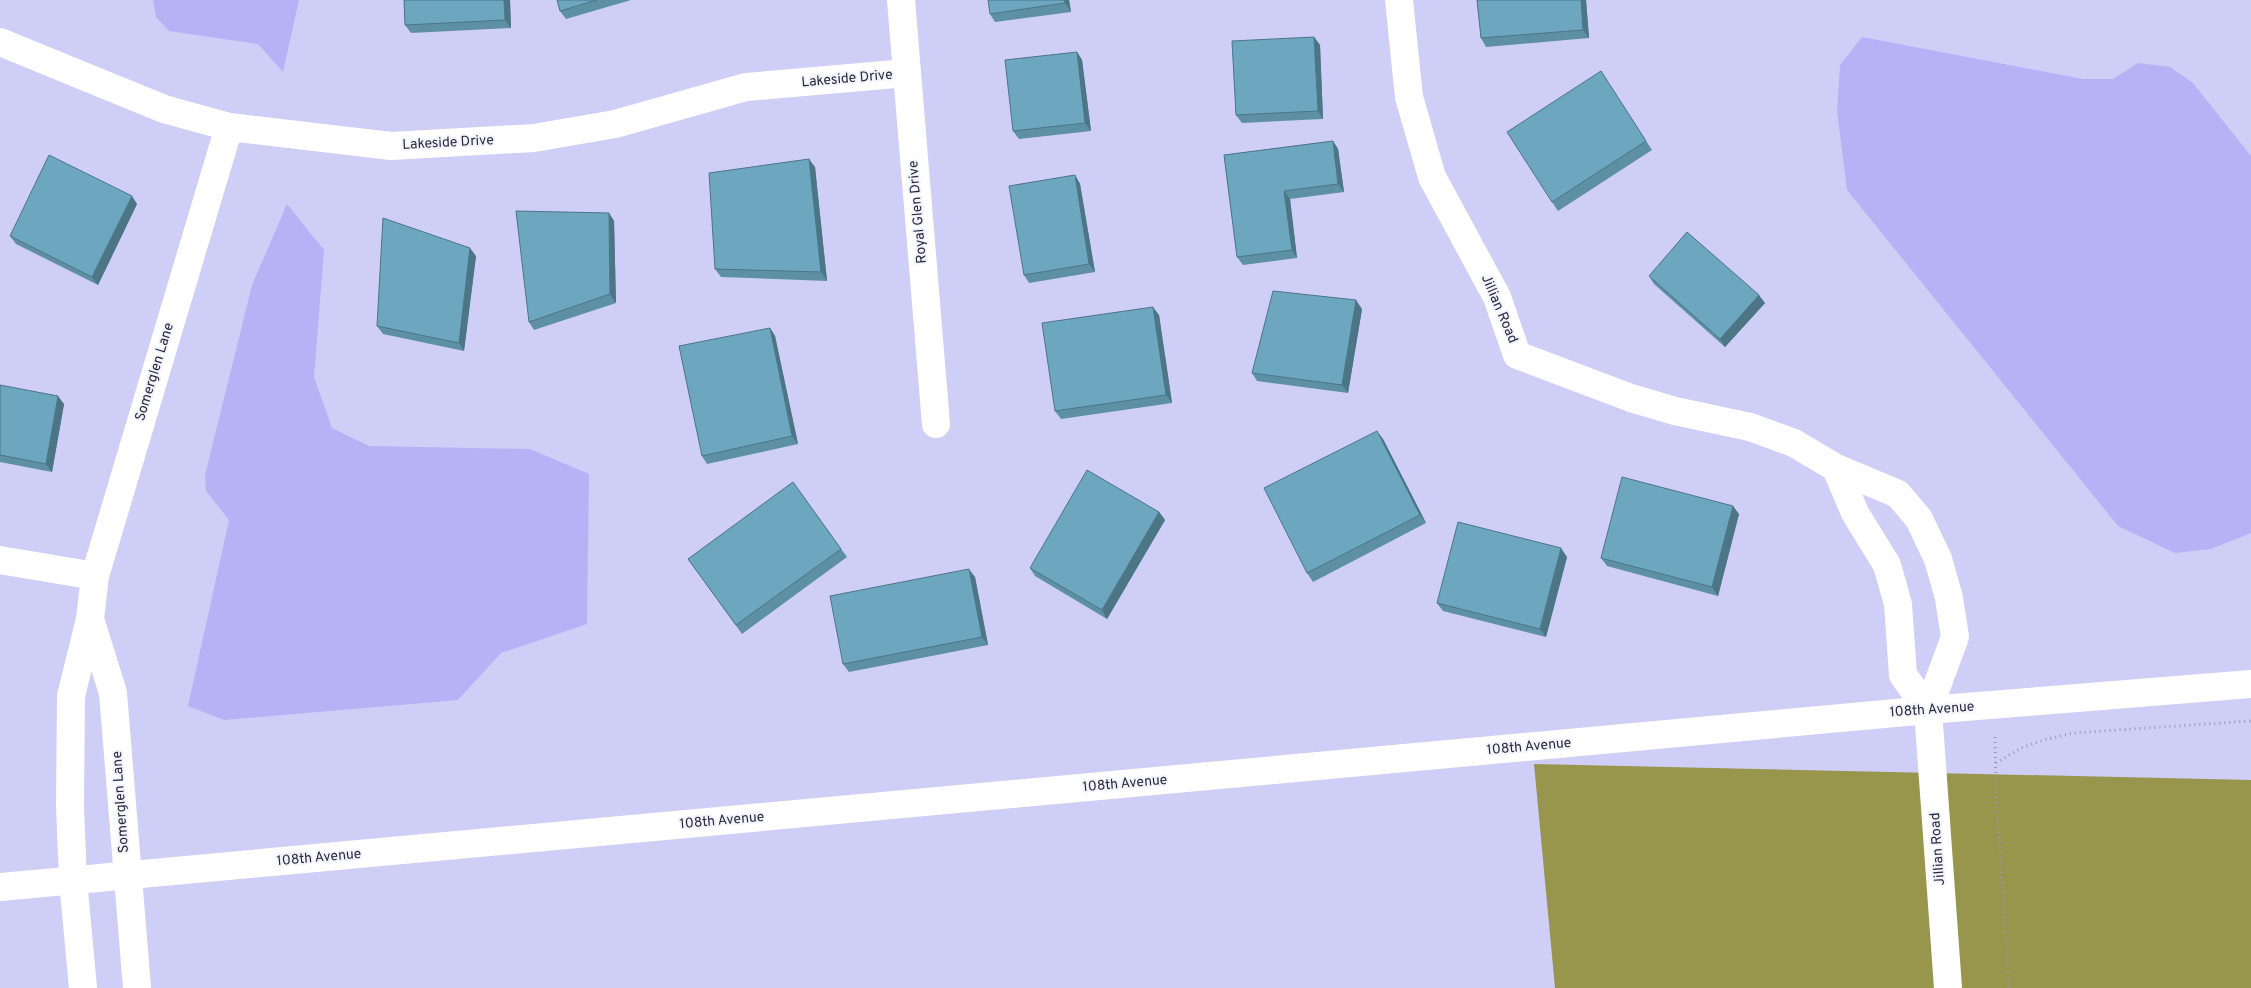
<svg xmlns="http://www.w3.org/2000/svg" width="2251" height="988" viewBox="0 0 2251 988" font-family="Overpass,sans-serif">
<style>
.forest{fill:#98954d}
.water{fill:#b6b2f5}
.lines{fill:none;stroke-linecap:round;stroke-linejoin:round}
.path{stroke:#9796b7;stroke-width:3;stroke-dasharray:1 4;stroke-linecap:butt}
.minor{stroke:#fff;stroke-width:28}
.wall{fill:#5e90a4}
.shaded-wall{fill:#4c7586}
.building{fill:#6da7bf;stroke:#4c7586}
.labels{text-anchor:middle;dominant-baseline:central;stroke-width:4;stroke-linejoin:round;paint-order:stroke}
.street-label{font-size:14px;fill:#2a293c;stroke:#f3f3fd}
</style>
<rect width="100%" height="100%" fill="#cfcef7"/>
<path class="forest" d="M1534 764 2251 780V988H1555Z"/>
<path class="water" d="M153 0H299L283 72 258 44 169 31 156 17Z
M1862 37 2083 79H2113L2138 63 2170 67 2193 83 2251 156V533L2211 549 2175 553 2118 526 1847 190 1837 111 1840 65Z
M287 204 324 250 314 377 332 428 369 446 530 449 589 474 587 624 501 653 458 700 224 720 188 706 229 520 206 491 205 475 252 285Z"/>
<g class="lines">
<path class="path" d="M1995 737 1996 788 2009 988
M1996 763 2021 748 2044 740 2073 733 2251 721"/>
<path class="minor" d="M901 0 936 424
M1399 0 1409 97 1432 177 1497 297 1517 355 1631 398 1675 411 1750 427 1794 443 1836 468 1898 494 1919 519 1938 559 1949 598 1955 637 1928 710 1948 988
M0 42 164 109 229 127 391 146 534 138 615 124 746 87 907 73
M1836 468 1855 513 1887 565 1898 604 1903 675 1928 710
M0 560 95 576
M90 619 113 693 137 988
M0 887 1928 710 2251 684
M83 988 73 880 70 806 71 696 90 619 95 576 229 127"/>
</g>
<path class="wall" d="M404 0H510L511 28 411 33 405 25Z
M557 0H631L566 19 560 11Z
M1069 0 1071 12 995 22 990 14Z
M1477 0H1586L1589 38 1486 47 1481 38Z
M1314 37 1320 45 1323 119 1242 123 1236 115Z
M1077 52 1082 60 1091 131 1019 139 1013 131Z
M1601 71 1652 150 1558 211 1552 202Z
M1333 141 1338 149 1344 192 1290 199 1297 258 1243 265 1237 257 1224 155Z
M815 167 827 281 721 277 715 269Z
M1075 175 1080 184 1095 272 1029 283 1024 275Z
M137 204 98 285 16 244 10 236Z
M609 213 614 221 616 303 534 330 529 322Z
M476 256 464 351 383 334 377 326Z
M1649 276 1765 303 1725 347 1654 284Z
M1362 309 1348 393 1257 381 1252 373Z
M1159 315 1172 403 1061 419 1055 411Z
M770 328 775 336 798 444 707 464 702 456Z
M0 385 64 404 52 472 0 462Z
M1383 439 1426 523 1313 582 1307 573Z
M793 482 847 557 742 634 688 559Z
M1159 512 1165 520 1107 619 1035 576 1030 568Z
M1739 514 1718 596 1607 566 1601 558Z
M1567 557 1546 637 1443 611 1437 603Z
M975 577 988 645 849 672 843 664Z"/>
<path class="shaded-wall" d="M504 0H510L511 28 505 20Z
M1064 0H1069L1071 12 1065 3Z
M1581 0H1586L1589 38 1583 30Z
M1314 37 1320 45 1323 119 1318 111Z
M1077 52 1082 60 1091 131 1085 123Z
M1333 141 1338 149 1344 192 1338 184Z
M809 159 815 167 827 281 821 272Z
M1075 175 1080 184 1095 272 1089 264Z
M1284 191 1290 199 1297 258 1292 250Z
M132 196 137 204 98 285 92 277Z
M609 213 614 221 616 303 610 294Z
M470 248 476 256 464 351 459 343Z
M1759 295 1765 303 1725 347 1720 339Z
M1356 300 1362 309 1348 393 1342 385Z
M1153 307 1159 315 1172 403 1166 395Z
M770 328 775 336 798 444 792 436Z
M58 396 64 404 52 472 46 464Z
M1377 431 1383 439 1426 523 1420 515Z
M1733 506 1739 514 1718 596 1712 587Z
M1159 512 1165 520 1107 619 1102 610Z
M1561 548 1567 557 1546 637 1540 629Z
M969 569 975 577 988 645 982 637Z"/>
<path class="building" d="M404 0H504L505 20 405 25Z
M557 0H597L560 11Z
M988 0H1064L1065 3 990 14Z
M1477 0H1581L1583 30 1481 38Z
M1314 37 1318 111 1236 115 1232 41Z
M1077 52 1085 123 1013 131 1005 60Z
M1601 71 1646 141 1552 202 1507 132Z
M1333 141 1338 184 1284 191 1292 250 1237 257 1224 155Z
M49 155 132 196 92 277 10 236Z
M809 159 821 272 715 269 709 173Z
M1075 175 1089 264 1024 275 1009 186Z
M516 211 609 213 610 294 529 322Z
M383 218 470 248 459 343 377 326Z
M1687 232 1759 295 1720 339 1649 276Z
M1273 291 1356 300 1342 385 1252 373Z
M1153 307 1166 395 1055 411 1042 323Z
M770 328 792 436 702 456 679 346Z
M0 385 58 396 46 464 0 455Z
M1377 431 1420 515 1307 573 1264 488Z
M1087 470 1159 512 1102 610 1030 568Z
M1622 477 1733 506 1712 587 1601 558Z
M793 482 841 549 736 625 688 559Z
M1458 522 1561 548 1540 629 1437 603Z
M969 569 982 637 843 664 830 596Z"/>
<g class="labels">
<g class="street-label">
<text transform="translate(847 79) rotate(-5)">Lakeside Drive</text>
<text transform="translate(448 143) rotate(-3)">Lakeside Drive</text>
<text transform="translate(918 212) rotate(-95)">Royal Glen Drive</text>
<text transform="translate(1499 309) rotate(67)">Jillian Road</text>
<text transform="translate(155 372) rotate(-73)">Somerglen Lane</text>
<text transform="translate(1932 710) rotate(-4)">108th Avenue</text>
<text transform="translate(1529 747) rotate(-5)">108th Avenue</text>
<text transform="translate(1125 784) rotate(-5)">108th Avenue</text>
<text transform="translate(121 802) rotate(-94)">Somerglen Lane</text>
<text transform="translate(722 821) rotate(-5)">108th Avenue</text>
<text transform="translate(1938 849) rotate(-94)">Jillian Road</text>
<text transform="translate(319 858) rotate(-5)">108th Avenue</text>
</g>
</g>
</svg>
